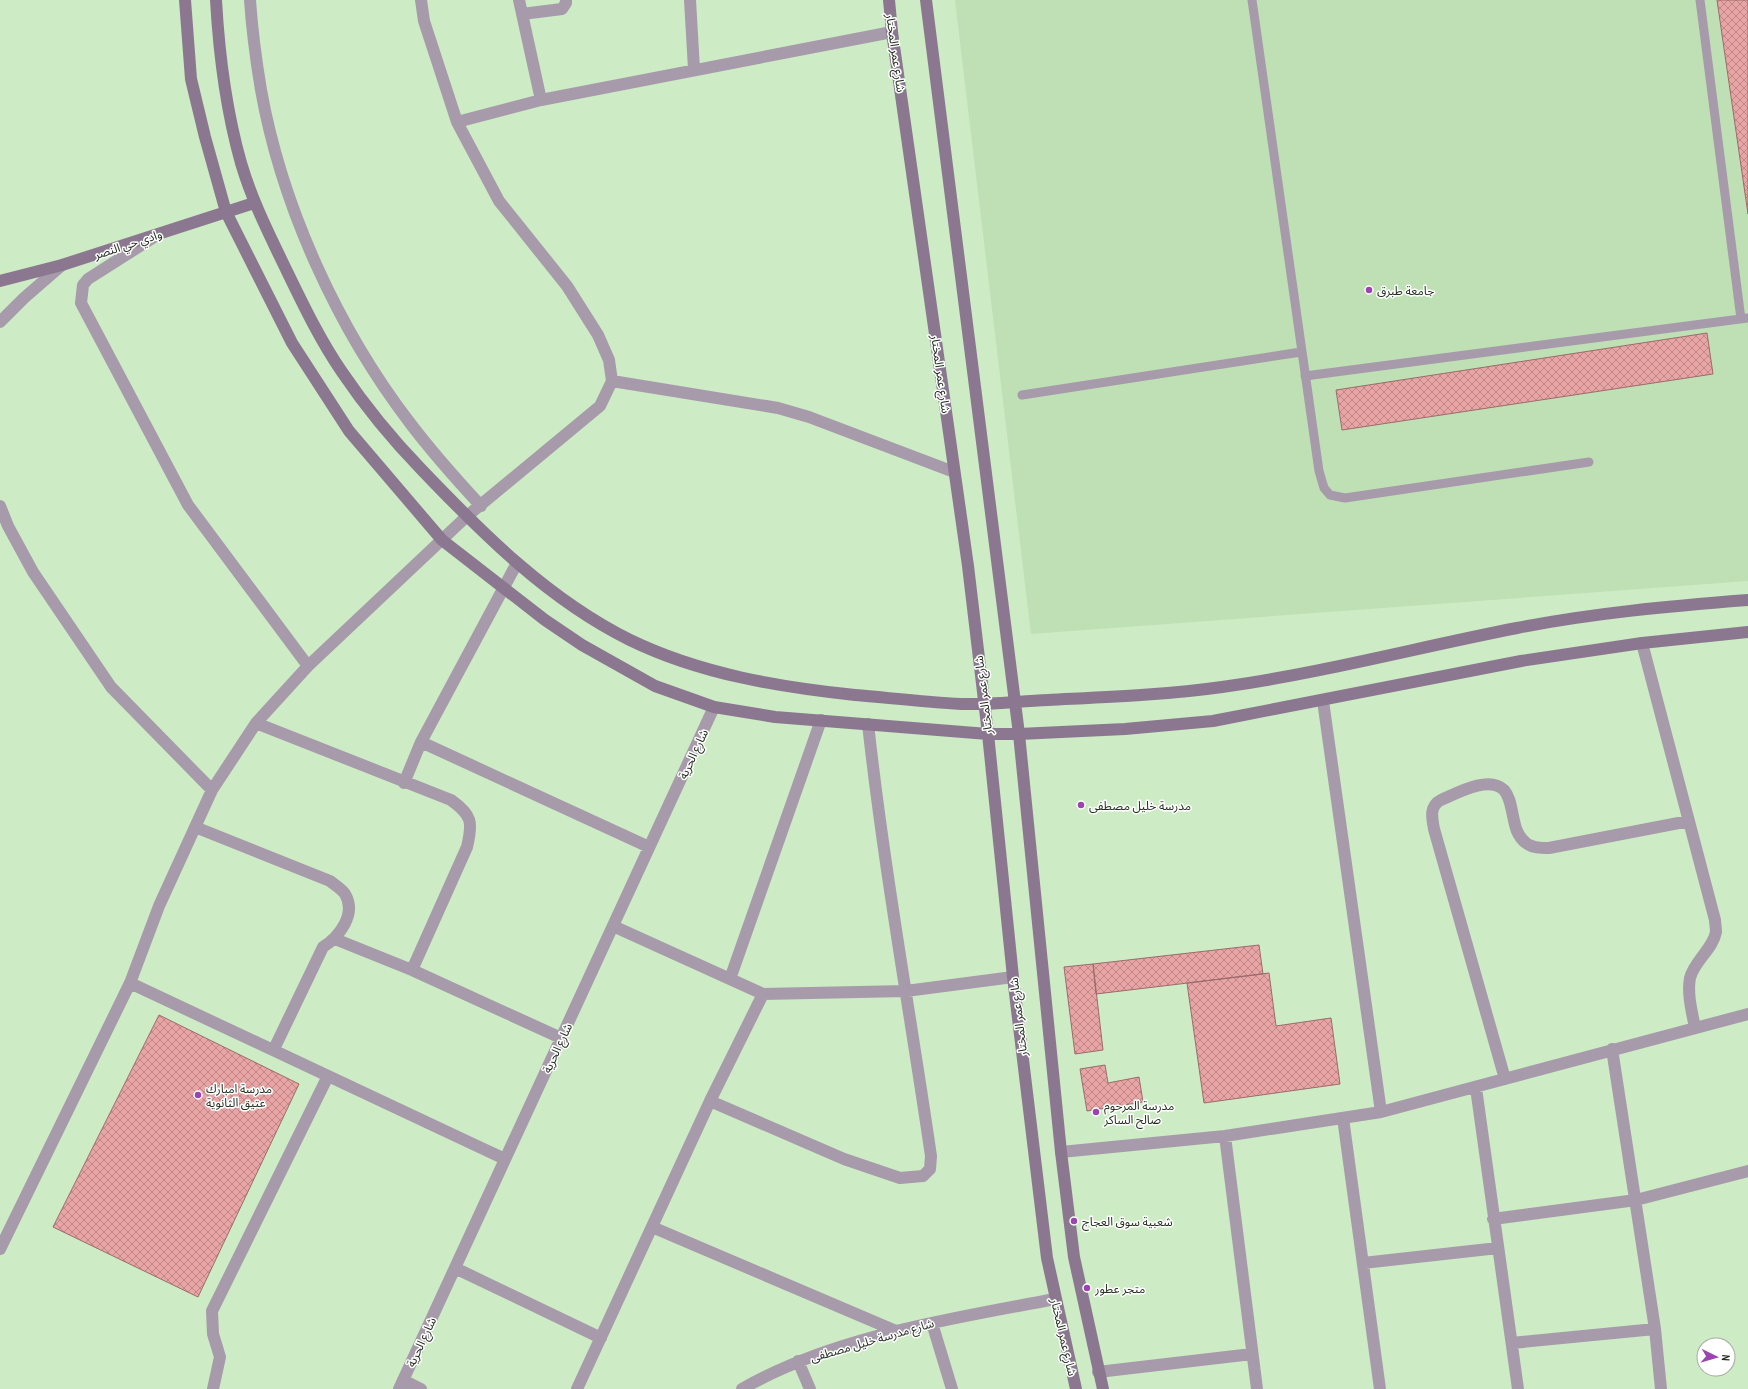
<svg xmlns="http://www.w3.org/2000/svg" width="1748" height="1389" viewBox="0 0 1748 1389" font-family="'PT Sans Narrow','Noto Sans Arabic',sans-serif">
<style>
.built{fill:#bee0b4}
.building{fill:url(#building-cross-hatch);stroke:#9b6b6b}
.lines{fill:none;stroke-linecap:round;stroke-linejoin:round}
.lane{stroke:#a79aab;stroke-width:9}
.street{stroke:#a79aab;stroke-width:12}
.secondary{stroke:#8b7890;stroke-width:12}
.poi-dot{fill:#9b44b1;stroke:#fff;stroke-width:1.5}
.labels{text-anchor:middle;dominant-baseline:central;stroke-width:3;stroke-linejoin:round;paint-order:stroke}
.street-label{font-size:12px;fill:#232e1f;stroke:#fff}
.poi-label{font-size:12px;fill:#232e1f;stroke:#fff;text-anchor:start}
</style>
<defs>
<pattern id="building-cross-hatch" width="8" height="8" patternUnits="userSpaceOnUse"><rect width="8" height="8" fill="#e9a5a5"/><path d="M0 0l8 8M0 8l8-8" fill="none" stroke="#bc8786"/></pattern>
</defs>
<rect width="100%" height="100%" fill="#cdebc4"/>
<path class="built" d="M955 0H1748V581L1031 634Z"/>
<path class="building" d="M1717 0H1748V214Z
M1707 333 1713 374 1342 430 1336 390Z
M1259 945 1263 974 1096 994 1093 964Z
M1093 964 1103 1050 1075 1054 1064 967Z
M1269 973 1276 1026 1331 1018 1340 1084 1204 1103 1187 983Z
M159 1015 299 1084 198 1297 53 1227Z
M1105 1065 1108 1083 1139 1077 1143 1102 1087 1111 1080 1069Z"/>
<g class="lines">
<path class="lane" d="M1252 0 1319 471 1324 488 1330 495 1345 498 1589 462
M1700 0 1741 319
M1305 376 1748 318
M1022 395 1301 352"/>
<path class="street" d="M250 0C252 30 256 60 261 90 282 207 338 329 410 423 432 452 456 479 481 506
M519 0 541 100
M690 0 694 69
M522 14 562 9 566 3V0
M457 122 541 100 892 32
M154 237 88 279 83 285 81 303 188 505 308 666
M0 322 24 298 62 265
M612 381 778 408 809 417 954 472
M0 506 8 526 33 572 111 687 212 790
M1642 643 1715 920C1715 923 1716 928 1716 932 1713 949 1694 961 1690 978 1687 994 1692 1012 1695 1028
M1323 701 1381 1112
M256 723 451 800C472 815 473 822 467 847L412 970
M421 742 649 847
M404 783 421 742 517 563
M195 827 330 881C335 885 342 889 345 894 357 914 339 937 323 947L274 1049
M613 926 763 994 906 991 1013 977
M335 939 412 970 561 1038
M730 979 821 720
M130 983C256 1041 380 1101 505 1159
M1612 1049 1655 1329 1661 1389
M1505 1079 1434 829C1432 818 1429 806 1441 800 1457 793 1489 775 1504 790 1510 797 1511 807 1513 816 1515 826 1517 836 1526 843 1532 848 1541 848 1549 848L1689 821
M1476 1088 1518 1389
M710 1101 844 1159 900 1178 923 1176 930 1169 931 1156C910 1012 884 869 868 724
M1343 1118 1380 1389
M1225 1136 1257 1389
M1061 1152 1225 1136 1381 1112 1748 1014
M1493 1219 1636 1200 1748 1171
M652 1227 896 1331
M0 1249 130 983 159 906 212 790 256 723 308 666 466 517 600 406 612 381 609 360 598 335 567 286 499 201 457 122 424 21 421 0
M1363 1263 1498 1248
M455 1268 601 1338
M932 1323 952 1389
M1512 1343 1655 1329
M798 1361 810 1389
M1098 1372 1252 1354
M403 1380 421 1389
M213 1389 220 1357 213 1334 212 1311 328 1076
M399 1389 714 707
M577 1389 710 1101 763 994
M742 1389C834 1336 951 1319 1055 1299"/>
<path class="secondary" d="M185 0 191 79 205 137 226 212 292 343 349 431 442 540 545 620 582 645 655 686 714 707 775 717 988 734H1019L1125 729 1213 721 1521 661 1642 643 1748 632
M216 0C219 54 226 110 241 163 251 197 266 228 282 261 300 298 318 337 342 372 365 406 392 439 421 469 483 534 549 600 630 640 700 674 779 687 855 695 890 698 926 702 961 704 990 705 1019 701 1048 700 1107 697 1165 695 1222 687 1322 673 1419 647 1517 628 1593 613 1671 606 1748 600
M889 0 892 32 968 566 988 734 1013 977 1047 1258 1076 1389
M926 0 1019 734 1061 1152 1074 1257 1103 1389
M0 281 62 265 254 203"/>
</g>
<g class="poi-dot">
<circle cx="1369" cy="290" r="4"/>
<circle cx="1081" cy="805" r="4"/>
<circle cx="198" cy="1095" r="4"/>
<circle cx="1096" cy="1112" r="4"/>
<circle cx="1074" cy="1221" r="4"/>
<circle cx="1087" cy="1288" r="4"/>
</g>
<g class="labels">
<g class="street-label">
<text transform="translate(896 53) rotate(82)">شارع عمر المختار</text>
<text transform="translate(128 244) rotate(-18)">وادي حي النصر</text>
<text transform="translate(941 374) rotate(82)">شارع عمر المختار</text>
<text transform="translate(983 695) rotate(-97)">شارع عمر المختار</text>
<text transform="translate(693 754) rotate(-65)">شارع الحرية</text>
<text transform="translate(1018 1017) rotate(-97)">شارع عمر المختار</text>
<text transform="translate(557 1048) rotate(-65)">شارع الحرية</text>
<text transform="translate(1064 1337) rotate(77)">شارع عمر المختار</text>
<text transform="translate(872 1340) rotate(-16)">شارع مدرسة خليل مصطفى</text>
<text transform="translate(421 1342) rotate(-65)">شارع الحرية</text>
</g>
<g class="poi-label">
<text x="1377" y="290">جامعة طبرق</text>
<text x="1089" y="805">مدرسة خليل مصطفى</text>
<text x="206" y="1088">مدرسة امبارك<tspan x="206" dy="14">عتيق الثانوية</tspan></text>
<text x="1104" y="1105">مدرسة المرحوم<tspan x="1104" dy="14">صالح الساكر</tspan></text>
<text x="1082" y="1221">شعبية سوق العجاج</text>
<text x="1095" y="1288">متجر عطور</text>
</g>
</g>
<g transform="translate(1716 1357) rotate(95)"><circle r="19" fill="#ffffff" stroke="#a7aba5"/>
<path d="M0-3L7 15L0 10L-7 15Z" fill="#9b44b1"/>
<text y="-6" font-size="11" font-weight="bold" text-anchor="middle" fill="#232e1f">N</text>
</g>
</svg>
